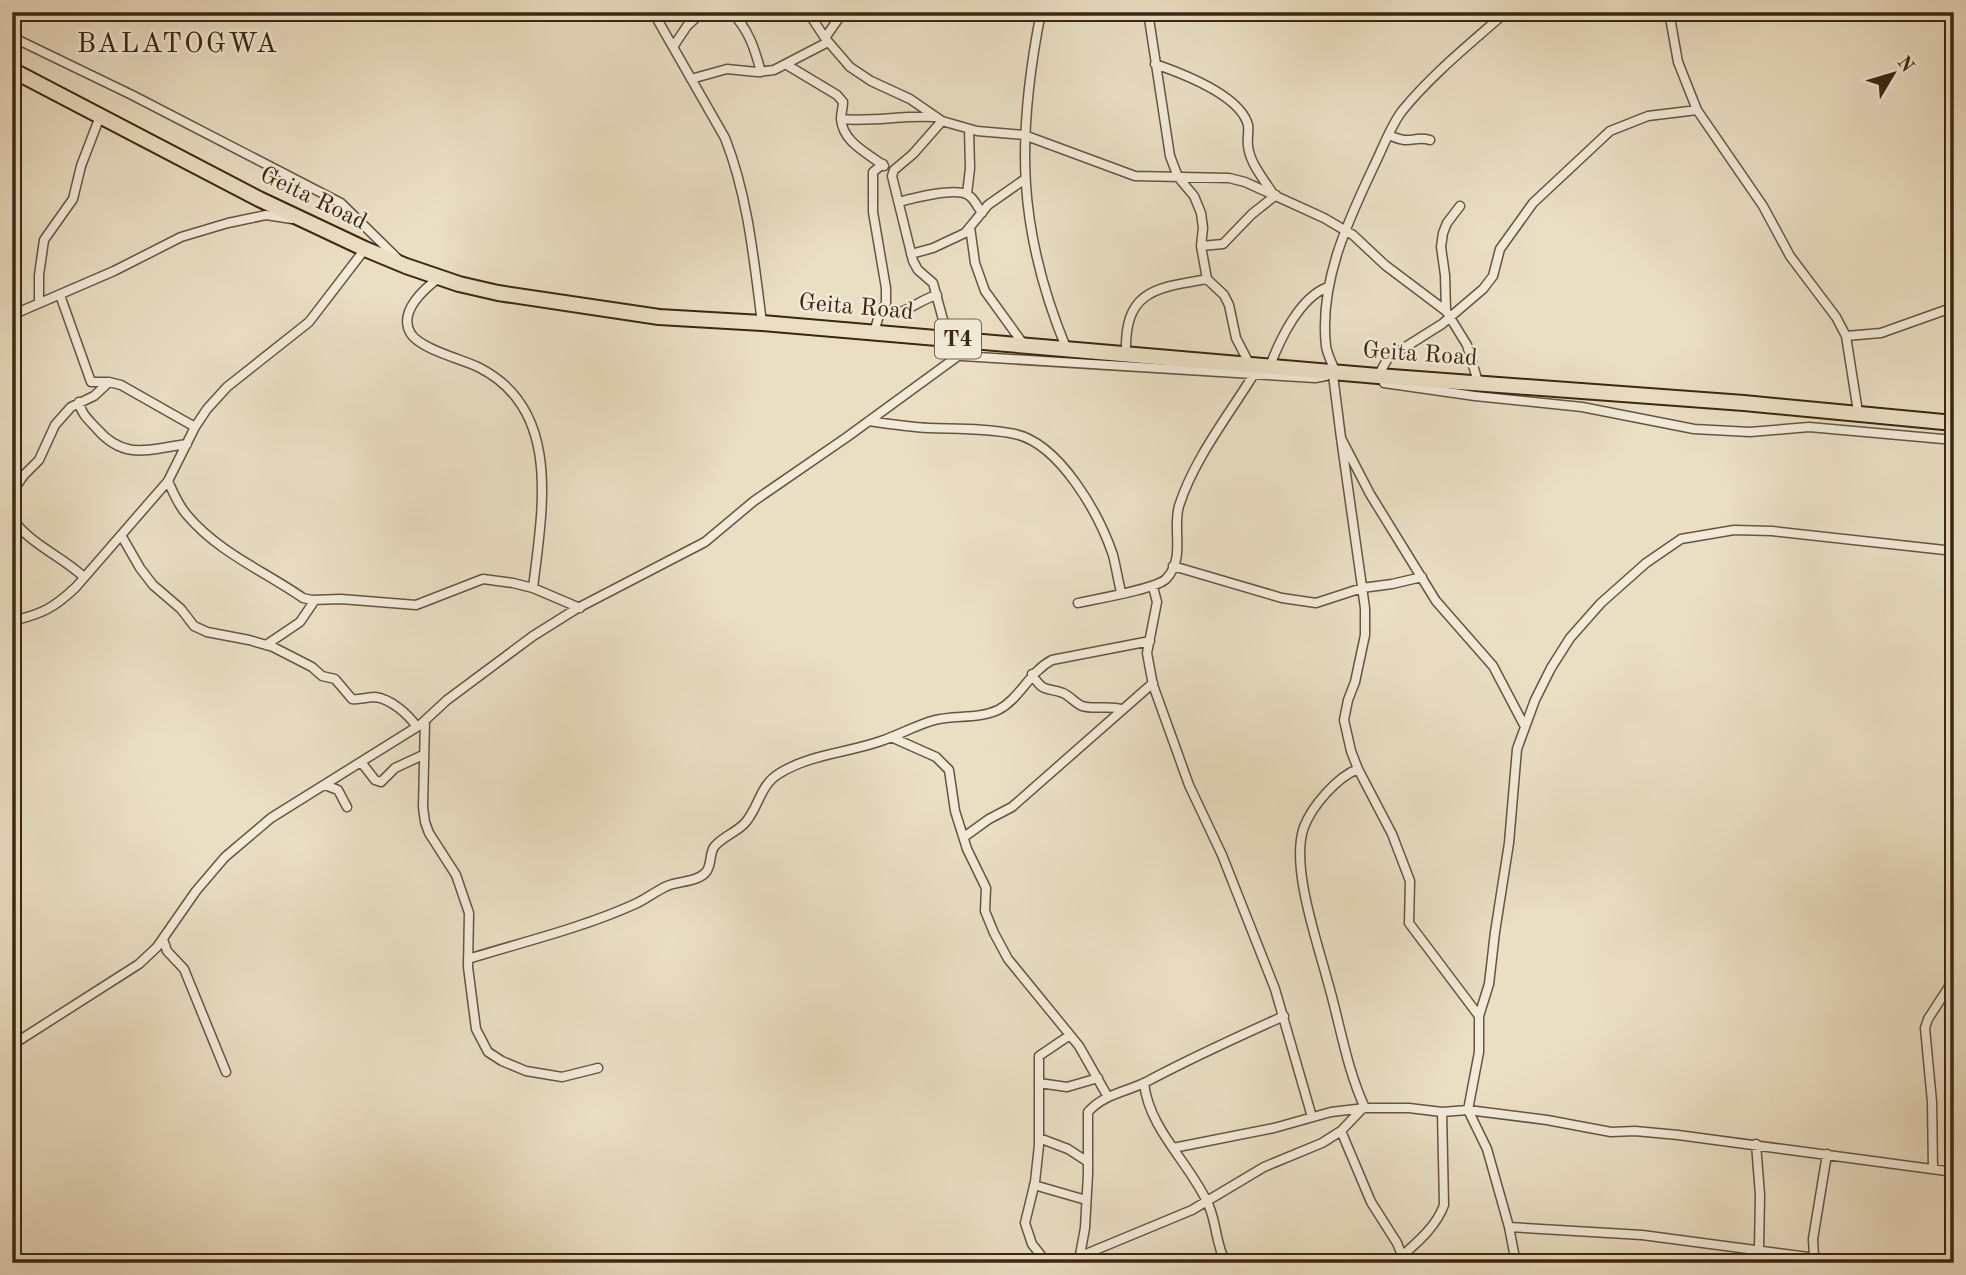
<svg xmlns="http://www.w3.org/2000/svg" width="1966" height="1275" viewBox="0 0 1966 1275" font-family="'Old Standard TT',serif">
<style>
.lines{fill:none;stroke-linecap:round;stroke-linejoin:round}
.street-casing{stroke:#68543e;stroke-width:11}
.highway-casing{stroke:#3c2611;stroke-width:18}
.street{stroke:#f1ead8;stroke-width:8}
.highway{stroke:#eadec3;stroke-width:14}
.labels{text-anchor:middle;dominant-baseline:central;stroke-width:5;stroke-linejoin:round;paint-order:stroke}
.shield{fill:#f1ead8;stroke:#72614d;stroke-width:2}
.shield-label{font-size:23px;font-weight:bold;fill:#3c2611}
.street-label{font-size:24px;fill:#3c2611;stroke:#f1ead8}
.quarter-label{font-size:28px;letter-spacing:2px;fill:#3c2611;stroke:#f1ead8}
</style>
<rect width="100%" height="100%" fill="#eadec3"/>
<filter id="stains"><feTurbulence type="fractalNoise" baseFrequency=".00286" numOctaves="4"/><feColorMatrix values="0 0 0 0 .2 0 0 0 0 .09 0 0 0 0 .02 0 0 0 .5 -.17"/></filter>
<radialGradient id="worn" r=".72"><stop offset=".6" stop-color="#630" stop-opacity="0"/><stop offset="1" stop-color="#630" stop-opacity=".3"/></radialGradient>
<g class="lines">
<defs>
<path id="street" d="M653 12 725 138C748 196 754 261 762 323
M731 12C749 29 755 50 761 72
M808 12 825 38 850 67 871 81 910 99 942 121 977 131 1024 135 1135 176 1229 178 1245 182 1324 218 1353 235 1385 265 1446 311 1467 345 1478 382
M1041 12C1016 138 1017 230 1067 350
M1148 12 1170 156 1178 177 1194 196 1201 213 1203 228 1201 246 1207 279
M1669 12 1678 62 1697 110 1763 206 1790 256 1836 317 1846 336 1858 412
M12 37 132 95 341 203 398 259
M825 38 843 12
M673 47 687 26 702 12
M1155 64C1181 73 1240 95 1248 125 1249 132 1247 139 1248 146 1250 164 1264 179 1273 194
M787 65 837 95 843 102C843 107 841 114 841 119 843 143 868 153 884 166
M691 79 727 69 757 72 774 70 828 42
M841 119C873 122 903 115 934 117
M942 121 913 154 894 170 892 176 913 261 918 270 933 283 948 338
M1389 135C1412 146 1413 135 1430 140
M967 194 970 168 969 129
M899 202C913 198 956 187 968 195 974 198 978 208 982 213
M970 227 975 263 985 291 1024 345
M1201 246 1223 244 1252 214 1276 195
M911 254 933 248 965 233 988 205 1025 179
M440 277C425 288 397 312 411 334 421 349 461 359 478 367 563 409 542 511 533 588
M60 295 91 382H109L121 385 195 427
M39 303V275L44 240 73 199 81 166 99 119H104
M884 307 893 314C908 312 921 299 937 295
M1446 311 1445 275 1441 247 1443 233 1447 223 1460 206
M12 315 114 271 181 237 228 223 266 215 292 219
M874 333 879 315 886 303V288L873 212V172L883 164
M1846 336 1881 333 1954 307
M1126 354C1124 291 1154 288 1207 279L1224 295 1229 305 1236 338 1250 365
M962 356 1315 378 1326 376
M1270 366C1280 339 1300 297 1328 287
M1335 371C1332 363 1327 354 1326 346 1319 283 1347 223 1373 168 1382 150 1390 127 1402 111 1432 74 1471 43 1506 12
M1333 375 1341 438 1370 494 1436 601 1493 666 1525 727
M1378 376 1388 358 1442 324 1483 289 1493 276 1500 249 1533 203 1610 131 1648 116 1697 110
M1384 383 1475 396 1582 407 1694 429 1750 432 1809 427 1954 440
M79 402C81 414 89 420 97 429 125 461 149 449 187 444
M869 421C889 424 909 427 929 428 957 429 986 428 1015 434 1060 444 1099 514 1113 555 1116 567 1118 580 1121 592
M1341 438 1365 608V635L1355 682 1348 700 1344 720 1351 751 1358 769 1392 834 1410 881 1409 923 1479 1016
M168 481C173 492 178 505 187 515 218 552 264 571 303 598L312 600 341 599 416 605 483 579 513 583 533 588 580 608
M12 492 24 475 39 460 55 425 71 407 94 396 109 382
M12 519C33 546 60 555 84 577
M121 535 140 568 153 585 181 609 194 626 207 632 249 640 273 647 312 667 322 676 335 679 352 699C360 700 367 697 375 697 391 699 408 714 417 727
M1173 566 1282 598 1316 603 1362 588 1392 584 1422 577
M1153 587 1157 602 1147 653 1153 685 1189 785 1222 855 1275 989 1312 1117
M1078 603C1096 599 1156 589 1166 579 1186 558 1172 530 1179 506 1194 459 1228 416 1254 374
M12 621C42 614 54 608 76 587L168 481 195 427 207 409 227 387 309 322 365 249
M266 645 300 622 315 600
M1032 674C1043 693 1046 687 1063 693 1070 696 1075 703 1082 706 1094 710 1108 705 1121 709
M425 721 423 807 425 822 429 833 456 875 469 913 468 967 476 1029 488 1052 502 1061 526 1071 562 1077 598 1068
M891 737 936 757 949 770 955 811 967 849 986 888 985 911 994 933 1008 959 1079 1046 1108 1097
M361 762 375 780 381 782 395 768 423 755
M1358 769C1337 777 1312 806 1304 827 1290 865 1317 941 1327 979 1340 1023 1346 1067 1365 1108
M325 785 338 790 347 807
M964 837 989 819 1012 807 1153 683
M163 939 167 951 184 969 226 1072
M468 959C523 942 582 928 635 904 646 899 656 891 667 886 679 881 698 882 706 872 712 865 709 855 714 847 722 837 735 833 744 824 759 809 759 785 780 773 811 754 847 753 881 741 899 735 916 725 935 720 955 715 979 719 998 710 1020 699 1029 672 1052 660L1150 641
M12 1045 139 964 157 947 196 891 225 857 271 818 420 725 447 700 533 636 576 609 705 542 754 501 847 437 958 356 983 344
M1039 1083 1067 1087 1098 1078
M1144 1083C1149 1130 1191 1164 1209 1206 1217 1225 1216 1246 1226 1263
M1341 1131 1371 1202 1397 1243 1405 1263
M1039 1138 1068 1149 1088 1162
M1756 1144 1760 1195 1759 1249
M1173 1148 1274 1128 1331 1112 1365 1108H1409L1442 1112 1468 1110 1547 1120 1611 1132 1635 1131 1678 1135 1954 1172
M1933 1169 1932 1102 1925 1028 1928 1019 1954 979
M1034 1185 1086 1200
M1509 1227 1642 1235 1854 1263
M1080 1255 1085 1228 1088 1174V1112C1104 1094 1126 1092 1146 1082 1191 1058 1237 1037 1284 1016
M1403 1255C1419 1241 1437 1225 1444 1205L1442 1112
M1814 1256 1813 1239 1827 1154
M1047 1263 1032 1244 1025 1223 1035 1182 1039 1145V1056L1070 1035
M1064 1263 1192 1210 1264 1167 1322 1143 1341 1131 1362 1109
M1516 1263 1509 1227 1487 1149 1468 1110 1479 1052V1016L1489 984 1495 932 1509 843 1517 749 1535 700 1551 668 1570 638 1601 603 1646 563 1681 539 1734 530 1772 531 1954 551"/>
<path id="highway" d="M12 70 259 199 365 249 406 266 459 284 498 293 659 317 762 323 1378 376 1744 403 1954 423"/>
</defs>
<use href="#street" class="street-casing"/>
<use href="#highway" class="highway-casing"/>
<use href="#street" class="street"/>
<use href="#highway" class="highway"/>
</g>
<g class="labels">
<rect class="shield" x="935" y="319.5" width="46" height="39" rx="5"/>
<g class="shield-label">
<text x="958" y="339">T4</text>
</g>
<g class="street-label">
<text transform="translate(313 199) rotate(26)">Geita Road</text>
<text transform="translate(856 308) rotate(5)">Geita Road</text>
<text transform="translate(1420 355) rotate(4)">Geita Road</text>
</g>
<g class="quarter-label">
<text x="178" y="45">BALATOGWA</text>
</g>
</g>
<rect width="1966" height="1275" fill="none" stroke="#eadec3" stroke-width="42"/>
<rect x="14" y="14" width="1938" height="1247" fill="none" stroke="#3c2611" stroke-width="3.5"/>
<rect x="21" y="21" width="1924" height="1233" fill="none" stroke="#3c2611" stroke-width="2"/>
<g transform="translate(1893 74) rotate(52)" stroke="#f1ead8" stroke-width="5" paint-order="stroke">
<path d="M0-5L12 26L0 18L-12 26Z" fill="#3c2611"/>
<text y="-10" font-size="19" font-weight="bold" text-anchor="middle" fill="#3c2611">N</text>
</g>
<rect width="100%" height="100%" filter="url(#stains)"/>
<rect width="100%" height="100%" fill="url(#worn)"/>
</svg>
